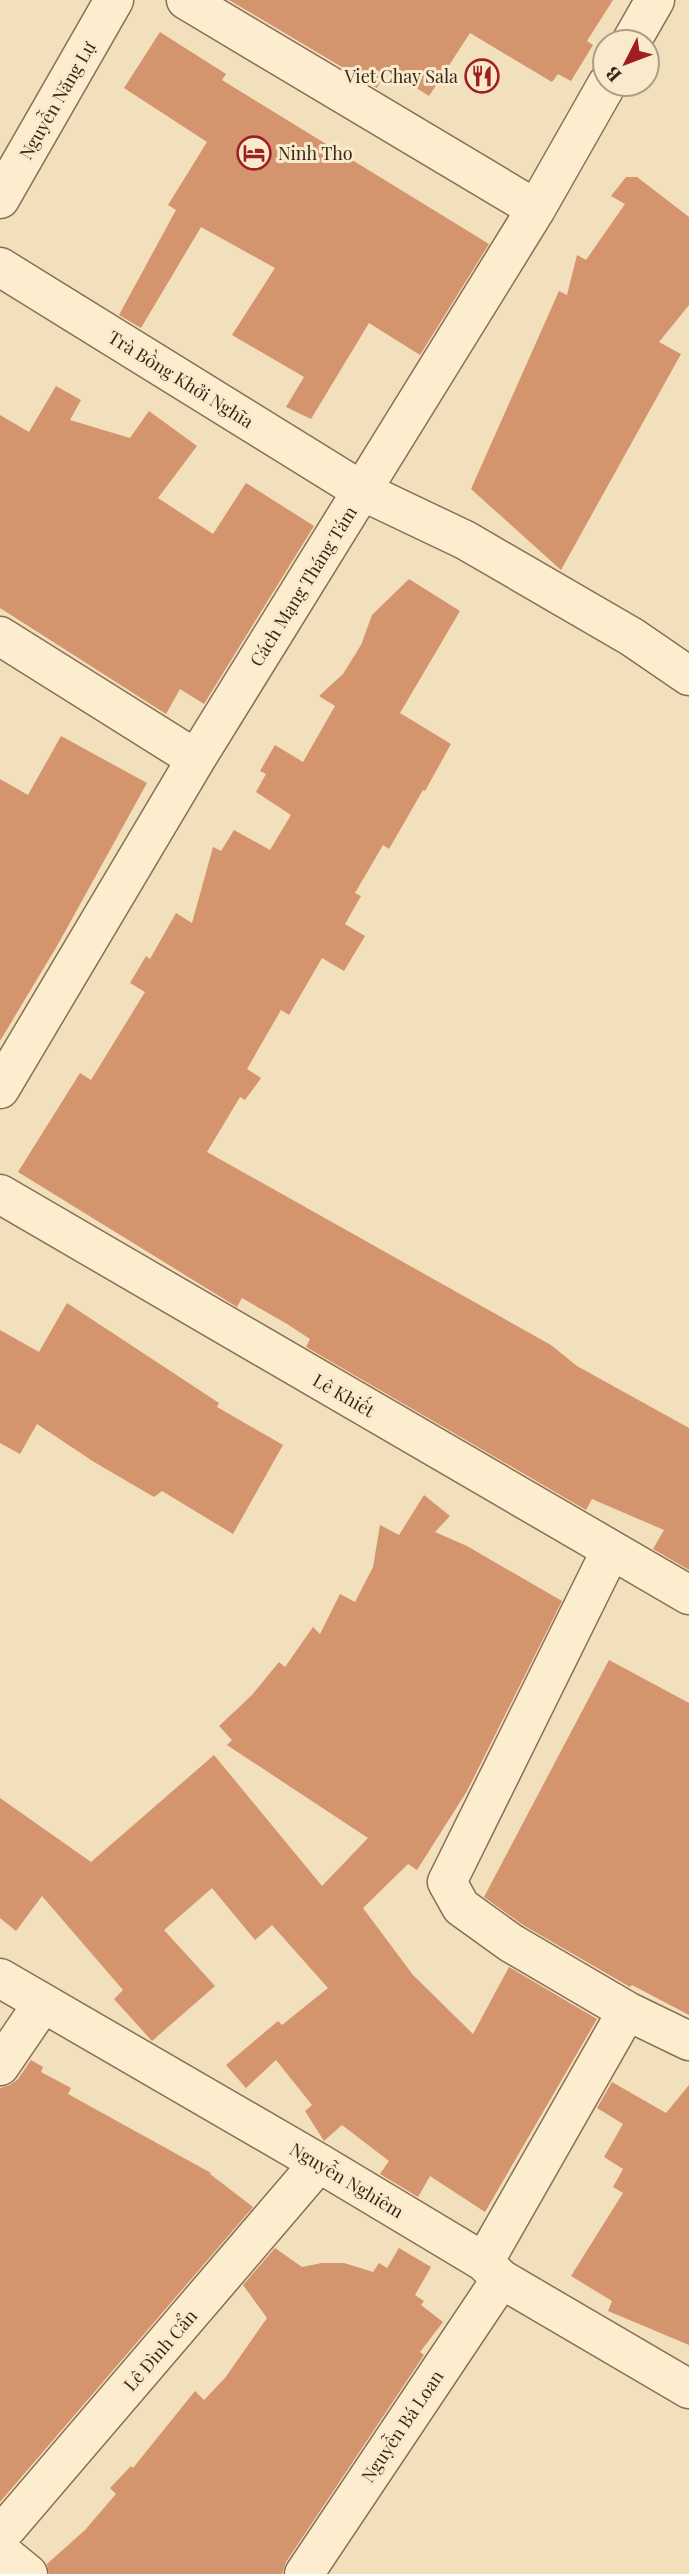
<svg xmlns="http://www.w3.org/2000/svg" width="689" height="2574" viewBox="0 0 689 2574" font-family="'Playfair Display',serif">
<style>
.building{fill:#d4946d}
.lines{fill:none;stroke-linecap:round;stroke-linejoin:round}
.minor-casing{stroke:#8a6e53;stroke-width:41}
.minor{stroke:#fcedce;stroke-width:38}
.labels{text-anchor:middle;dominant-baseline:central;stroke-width:6;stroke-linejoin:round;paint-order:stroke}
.poi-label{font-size:18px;fill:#38271a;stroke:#f8eacb;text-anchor:end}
.street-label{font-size:18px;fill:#38271a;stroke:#f8eacb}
</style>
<rect width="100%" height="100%" fill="#f2dfbb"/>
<path class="building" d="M229 0H613L587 41 593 45 571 81 558 74 552 82 470 33 429 96 387 69 377 88Z
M160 32 226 74 222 80 489 244 420 355 369 323 311 419 286 407 304 377 232 335 275 268 201 227 141 328 119 315 176 210 168 205 207 142 124 88Z
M626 177H637L689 217V305L659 342 681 354 561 570 471 489 559 291 567 295 577 255 586 260 625 204 611 196Z
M56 386 81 400 70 420 130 438 149 411 197 446 158 498 213 534 246 483 314 526 204 704 180 689 166 714 0 608V415L29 432Z
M409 579 460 611 400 713 451 744 425 791 423 790 389 849 383 845 355 893 361 896 345 924 365 936 344 971 322 958 289 1015 281 1010 247 1069 261 1078 245 1100 240 1097 207 1152 551 1345 577 1366 689 1428V1570L653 1549 664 1530 592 1499 586 1510 306 1347 310 1339 287 1324 242 1298 237 1307 18 1172 80 1073 91 1080 145 992 130 983 146 956 150 959 176 913 192 923 213 847 221 851 234 830 270 850 291 815 256 792 266 774 260 771 275 745 303 762 335 706 319 696 343 674 361 645 372 615Z
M61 736 147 783 57 946 0 1041V779L28 795Z
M67 1303 219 1403 217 1407 283 1445 233 1534 162 1491 154 1497 94 1462 37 1424 20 1454 0 1443V1330L39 1352Z
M424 1495 450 1516 435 1532 467 1546 562 1601 467 1791 417 1870 408 1864 363 1908 413 1975 473 2034 509 1967 597 2019 485 2212 430 2176 418 2197 380 2174 389 2161 342 2125 324 2141 305 2111 312 2105 276 2060 246 2088 226 2065 278 2021 282 2025 328 1988 272 1925 255 1940 212 1888 164 1930 215 1986 152 2041 114 1999 123 1990 42 1896 16 1931 0 1918V1798L91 1862 214 1755 322 1886 368 1838 227 1745 232 1740 219 1726 252 1695 279 1662 285 1667 313 1627 320 1634 340 1594 355 1602 373 1567 380 1525 399 1535Z
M609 1660 689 1703V2015L632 1985 630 1987 523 1925 484 1897Z
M31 2060 43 2067 41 2072 71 2088 68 2094 211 2173 210 2174 253 2207 0 2502V2088L10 2085 18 2079Z
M612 2082 666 2113 689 2085V2345L608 2311 612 2301 571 2276 623 2193 613 2187 623 2169 604 2157 623 2124 597 2108Z
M275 2248 302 2267 322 2263H344L373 2272 379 2263 387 2268 399 2248 431 2267 415 2295 424 2301 421 2305 443 2322 420 2352 424 2355 286 2562 282 2574H49L47 2564 85 2530 116 2494 110 2488 131 2466 133 2468 195 2391 204 2400 225 2378 267 2318 243 2285Z"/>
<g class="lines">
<defs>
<path id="minor" d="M186 0 536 209
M631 42 655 0
M0 199 114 0
M0 267 362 491 465 540 632 637 689 676
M0 636 196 759
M0 1089 196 759 536 209 607 84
M0 1194 689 1595
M611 1550 447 1882 461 1907 511 1943 627 2011 689 2041
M0 1978 319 2163 484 2262 501 2279 689 2389
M0 2066 43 2003
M484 2262 627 2011
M0 2536 319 2163
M0 2551 28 2574
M304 2574 501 2279"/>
</defs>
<use href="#minor" class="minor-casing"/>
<use href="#minor" class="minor"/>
</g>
<defs>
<symbol id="restaurant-ring" viewBox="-11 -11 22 22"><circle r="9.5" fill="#f8eacb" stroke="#9e1e23" stroke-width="1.5"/><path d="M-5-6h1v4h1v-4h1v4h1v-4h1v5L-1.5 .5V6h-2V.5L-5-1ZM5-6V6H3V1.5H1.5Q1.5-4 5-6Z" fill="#9e1e23"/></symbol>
<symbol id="hotel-ring" viewBox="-11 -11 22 22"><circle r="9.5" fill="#f8eacb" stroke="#9e1e23" stroke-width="1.5"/><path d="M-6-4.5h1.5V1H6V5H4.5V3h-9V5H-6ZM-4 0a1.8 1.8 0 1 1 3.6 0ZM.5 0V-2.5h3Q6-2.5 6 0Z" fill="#9e1e23"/></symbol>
</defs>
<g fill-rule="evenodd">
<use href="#restaurant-ring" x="463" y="57" width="38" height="38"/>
<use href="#hotel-ring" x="235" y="134" width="38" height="38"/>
</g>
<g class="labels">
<g class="poi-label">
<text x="458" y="76">Viet Chay Sala</text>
<text x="278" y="153" text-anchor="start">Ninh Tho</text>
</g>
<g class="street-label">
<text transform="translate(57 100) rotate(-60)">Nguyễn Năng Lự</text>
<text transform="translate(181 379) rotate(32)">Trà Bồng Khởi Nghĩa</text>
<text transform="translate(303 586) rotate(-58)">Cách Mạng Tháng Tám</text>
<text transform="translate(344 1395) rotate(30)">Lê Khiết</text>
<text transform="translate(347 2180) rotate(31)">Nguyễn Nghiêm</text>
<text transform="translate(160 2350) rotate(-49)">Lê Đình Cẩn</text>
<text transform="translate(402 2426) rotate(-56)">Nguyễn Bá Loan</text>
</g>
</g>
<g transform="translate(626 63) rotate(228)"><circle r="33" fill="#f8eacb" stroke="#ab9c84" stroke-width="2"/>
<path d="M0-5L12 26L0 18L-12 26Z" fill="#9e1e23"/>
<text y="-10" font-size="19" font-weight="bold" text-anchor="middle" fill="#38271a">B</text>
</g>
</svg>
